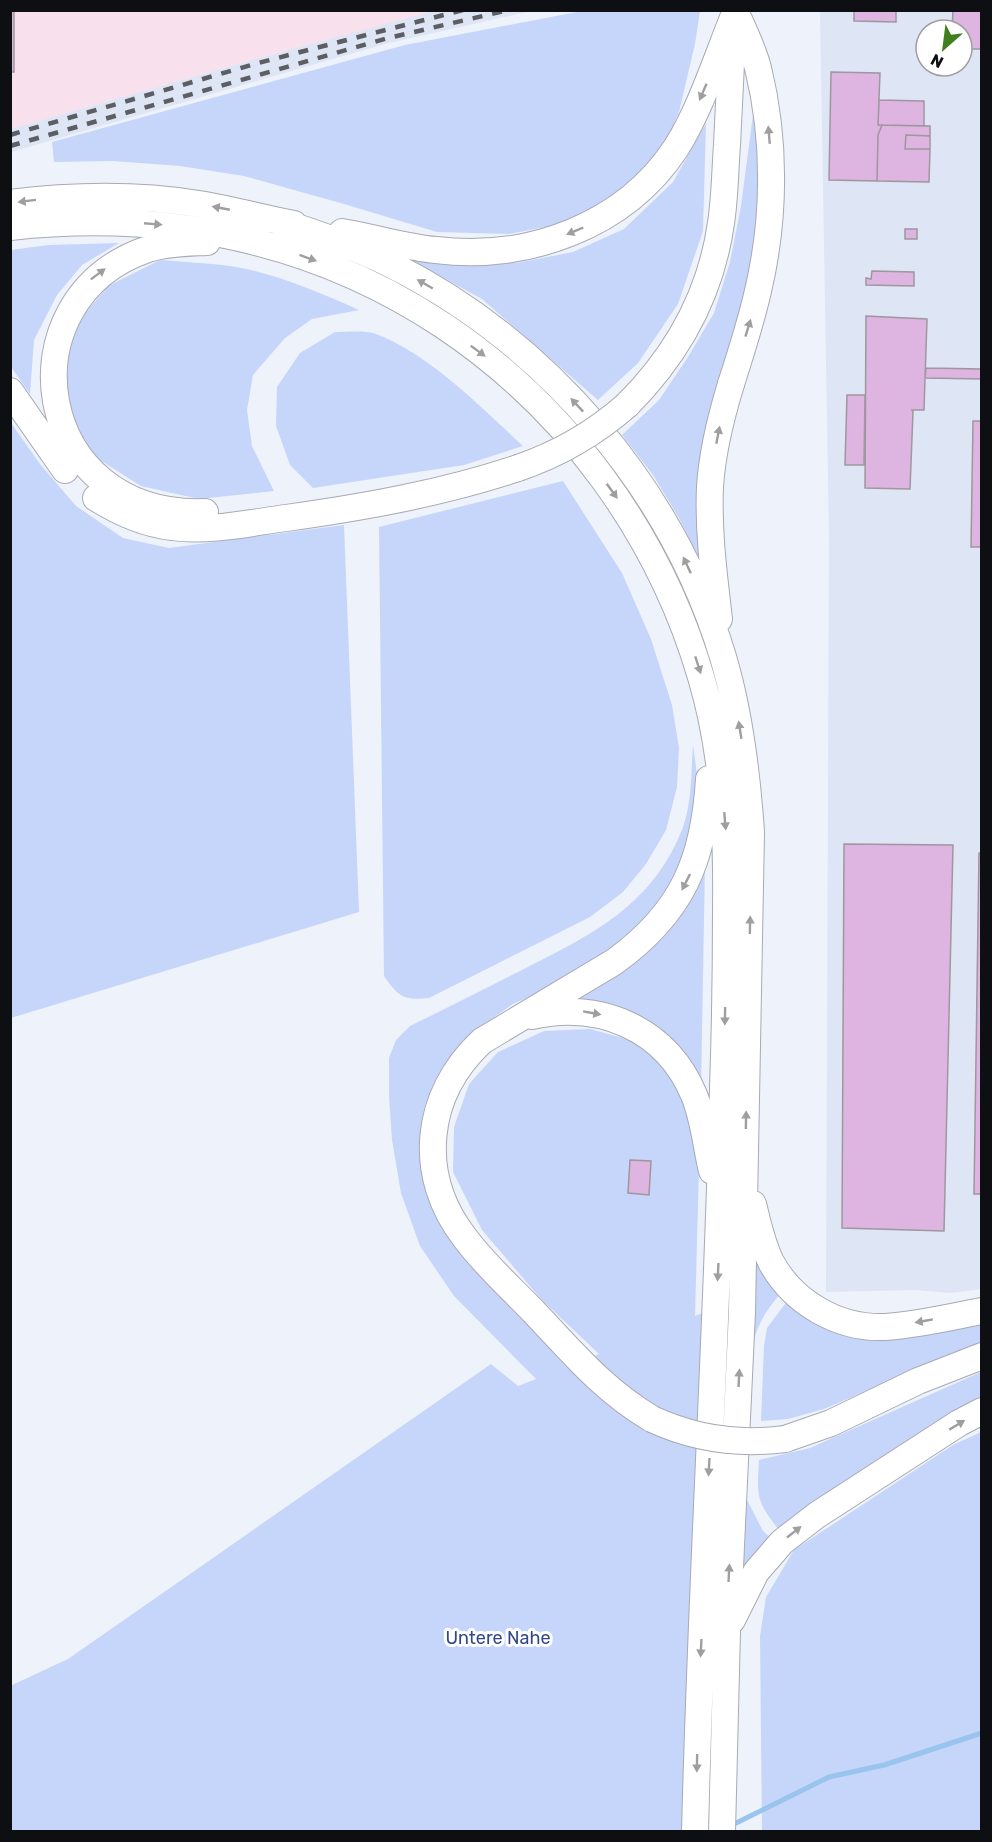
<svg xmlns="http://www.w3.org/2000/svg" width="992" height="1842" viewBox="0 0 992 1842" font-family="Rubik,sans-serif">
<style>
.commercial{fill:#f8e0ec}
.built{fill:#dee5f5;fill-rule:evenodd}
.green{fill:#c6d5fa}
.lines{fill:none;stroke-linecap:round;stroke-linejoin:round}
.stream{stroke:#98c4ee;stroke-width:5}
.building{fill:#deb4e1;stroke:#9e979e;stroke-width:1.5}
.primary-casing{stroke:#a7aab3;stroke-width:28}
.trunk-casing{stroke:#a7aab3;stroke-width:28}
.primary{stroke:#fff;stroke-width:26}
.trunk{stroke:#fff;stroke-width:26}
.rail{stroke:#5c5e63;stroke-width:4.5;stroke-dasharray:10 10;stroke-linecap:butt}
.primary-bridge-casing{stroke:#a7aab3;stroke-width:28;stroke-linecap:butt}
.trunk-bridge-casing{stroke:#a7aab3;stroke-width:28;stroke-linecap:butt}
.primary-bridge{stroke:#fff;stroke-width:26}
.trunk-bridge{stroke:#fff;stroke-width:26}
.oneway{fill:#9f9fa0}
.labels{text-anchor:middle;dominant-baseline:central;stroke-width:6;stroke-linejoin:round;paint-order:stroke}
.park-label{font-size:18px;fill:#334886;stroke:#fff}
</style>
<rect width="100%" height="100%" fill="#eef2fb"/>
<path class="commercial" d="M11 11H438L256 59 11 129Z"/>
<path class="built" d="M438 10 531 11 385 44 11 152V129L256 59Z
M820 11H981L982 1289 950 1293 915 1290 826 1292 829 536ZM926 30H962V66H926Z"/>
<path class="green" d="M582 11H700L695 44 679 112 661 152 610 202 561 224 509 234 437 232 344 204 244 176 180 166 113 161 54 162 52 142 405 45Z
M754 107 760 175 757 252 705 571 679 518 653 475 622 435 659 400 688 357 714 313 730 262 741 206Z
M706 123 703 231 678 304 638 363 598 400 482 299 400 254 457 263H517L573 252 624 229 673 182Z
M119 243 82 265 57 295 34 340 30 394 11 367V250L48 245Z
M160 260C183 262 207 263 230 266 275 273 318 292 359 310L312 319 285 338 253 375 247 410 252 446 274 491 199 499 141 486 92 455 69 418 62 369 70 331 108 286Z
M335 332C347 332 365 330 376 334 428 353 482 408 523 446L464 465 313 488 290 465 276 426 277 387 300 353Z
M11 423 40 464 76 506 123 538 169 548 344 525 359 912 11 1018Z
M563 481 622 573 651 639 672 705 679 748 677 787 666 830 646 864 623 892 590 917 429 998C403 1001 398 996 384 976L379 527Z
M693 745 699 789 694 834 677 884 611 955 560 983 513 1004 469 1035 443 1066 424 1108 419 1158 431 1202 461 1252 566 1367 599 1354 541 1299 482 1230 453 1172 454 1127 469 1084 498 1052 544 1031 590 1029 630 1040 664 1066 687 1104 699 1167 695 1316 705 1312 687 1831H11L10 1686 68 1659 491 1364 518 1386 536 1379 454 1296 420 1246 401 1193 392 1140 389 1096V1058L396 1040 410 1026C447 1008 484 989 520 971 591 935 653 906 683 827 692 802 691 772 693 745Z
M705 863 701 1091 687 1064 558 1002Z
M755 1240 781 1293C768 1308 760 1320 754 1339Z
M788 1300 806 1314 981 1320V1344L959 1351 824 1409 788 1419 761 1421 764 1346 767 1328Z
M981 1372V1400L779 1530C756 1501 757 1496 759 1460L810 1448Z
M981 1432V1831H762L760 1636 766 1597 794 1550 953 1445Z
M746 1498 763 1531 772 1539 740 1592Z"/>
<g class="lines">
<path class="stream" d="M728 1827 829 1777 884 1765 982 1733"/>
</g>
<path class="building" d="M10 10H14V72H10Z
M854 10H896V22L854 21Z
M944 10H982V49H962V30H952L953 11Z
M831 72 880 73 878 125H882L878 135 877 181 829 180Z
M879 100 924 101V126L878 125Z
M882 125 930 126V136L906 135 905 149H930L929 182 877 181 878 135Z
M906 135 930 136V149H905Z
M905 229H917V239H905Z
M872 271 914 272V286L866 285V278L871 279Z
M866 316 927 319 924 410H912L913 412 910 489 865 488Z
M926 368 982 369V379L925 378Z
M847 395H865L864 465H845Z
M973 421H982V547H971Z
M844 844 953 845 944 1231 842 1228Z
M979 853H982V1194H974Z
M630 1160 651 1161 649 1195 628 1193Z"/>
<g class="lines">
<defs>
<path id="primary" d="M731 384C741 353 751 322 758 291 775 219 776 141 758 68 753 49 744 31 736 13
M627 405C678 354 711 294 721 223 725 197 725 171 727 145 729 104 731 63 733 22
M96 498C120 513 144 524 172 527 209 532 249 523 286 518 365 507 443 493 518 468"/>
<path id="trunk" d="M10 203C73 195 137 194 199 204 231 209 262 218 294 224
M278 221C316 233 353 246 388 263 547 342 672 488 723 657 740 714 747 773 751 832L742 1312 727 1631 722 1832
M10 227C166 210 313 239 444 326 568 409 659 534 701 677 724 754 727 833 726 913 726 971 725 1030 723 1088 717 1336 701 1584 695 1832
M342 232C373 237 404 247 436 250 527 261 624 227 676 148 700 110 716 60 733 18
M10 391 65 470
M205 512C32 519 0 299 148 249 167 243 187 243 207 242
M719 619C714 576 708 531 710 487 712 452 721 417 731 384
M532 1016C600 1001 666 1028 694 1095 704 1119 706 1146 712 1171
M753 1204C758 1224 762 1244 771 1262 793 1303 839 1329 885 1327 917 1325 950 1317 982 1311
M652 1419C603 1390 572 1352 534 1312 511 1288 485 1265 465 1238 416 1175 424 1095 482 1041L614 962C682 913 704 861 709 779
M785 1439 831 1423 918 1381 982 1356
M732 1620 756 1572 782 1542 817 1515 959 1423 982 1411"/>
</defs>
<use href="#primary" class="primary-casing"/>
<use href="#trunk" class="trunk-casing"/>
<use href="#primary" class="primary"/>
<use href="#trunk" class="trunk"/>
<path class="rail" d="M10 135 258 63 463 10
M10 146 388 38 509 10"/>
<defs>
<path id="primary-bridge" d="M518 468C559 454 594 434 627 405"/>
<path id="trunk-bridge" d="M652 1419C695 1439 738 1445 785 1439"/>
</defs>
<use href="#primary-bridge" class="primary-bridge-casing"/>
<use href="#trunk-bridge" class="trunk-bridge-casing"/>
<use href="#primary-bridge" class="primary-bridge"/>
<use href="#trunk-bridge" class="trunk-bridge"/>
</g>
<defs><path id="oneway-solid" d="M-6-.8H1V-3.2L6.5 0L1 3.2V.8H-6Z" transform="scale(1.5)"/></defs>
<g class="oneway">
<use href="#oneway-solid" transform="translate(703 92) rotate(113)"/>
<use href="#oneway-solid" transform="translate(769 135) rotate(-95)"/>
<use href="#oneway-solid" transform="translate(27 201) rotate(173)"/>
<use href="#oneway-solid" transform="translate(221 208) rotate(-169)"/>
<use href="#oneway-solid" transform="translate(153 224) rotate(5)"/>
<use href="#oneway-solid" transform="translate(575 231) rotate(157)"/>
<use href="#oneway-solid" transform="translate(308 258) rotate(20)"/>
<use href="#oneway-solid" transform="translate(98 274) rotate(-37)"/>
<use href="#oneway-solid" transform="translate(425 284) rotate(-150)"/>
<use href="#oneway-solid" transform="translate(748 328) rotate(-73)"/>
<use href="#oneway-solid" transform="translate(478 351) rotate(36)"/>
<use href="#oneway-solid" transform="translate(577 405) rotate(-133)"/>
<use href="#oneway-solid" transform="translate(718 435) rotate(-79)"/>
<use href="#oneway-solid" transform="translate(612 491) rotate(54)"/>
<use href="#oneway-solid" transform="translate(687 565) rotate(-115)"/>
<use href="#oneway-solid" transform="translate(698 665) rotate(72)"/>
<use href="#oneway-solid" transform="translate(740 730) rotate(-99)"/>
<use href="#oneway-solid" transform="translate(725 821) rotate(85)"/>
<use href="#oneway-solid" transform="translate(686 882) rotate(117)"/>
<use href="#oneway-solid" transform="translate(750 925) rotate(-89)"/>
<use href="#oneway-solid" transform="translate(592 1013) rotate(10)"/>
<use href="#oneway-solid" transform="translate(725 1016) rotate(91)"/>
<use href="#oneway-solid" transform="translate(746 1120) rotate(-89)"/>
<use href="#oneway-solid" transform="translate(718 1272) rotate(93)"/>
<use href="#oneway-solid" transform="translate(924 1321) rotate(170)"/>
<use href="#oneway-solid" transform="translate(739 1378) rotate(-87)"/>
<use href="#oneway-solid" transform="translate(957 1425) rotate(-31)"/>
<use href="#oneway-solid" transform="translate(709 1467) rotate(93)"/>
<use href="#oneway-solid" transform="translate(794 1532) rotate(-38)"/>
<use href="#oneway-solid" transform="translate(729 1573) rotate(-87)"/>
<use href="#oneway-solid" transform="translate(701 1648) rotate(93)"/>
<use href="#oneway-solid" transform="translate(697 1763) rotate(91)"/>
</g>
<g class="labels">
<g class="park-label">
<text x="498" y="1638">Untere Nahe</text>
</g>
</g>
<rect width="992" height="1842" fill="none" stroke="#0e0f12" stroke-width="24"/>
<g transform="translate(944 48) rotate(208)"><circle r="28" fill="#ffffff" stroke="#9f9fa0" stroke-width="1.5"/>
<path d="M0-4.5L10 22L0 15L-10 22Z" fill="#407f1d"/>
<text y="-9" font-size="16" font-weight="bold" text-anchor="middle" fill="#0e0f12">N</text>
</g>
</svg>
